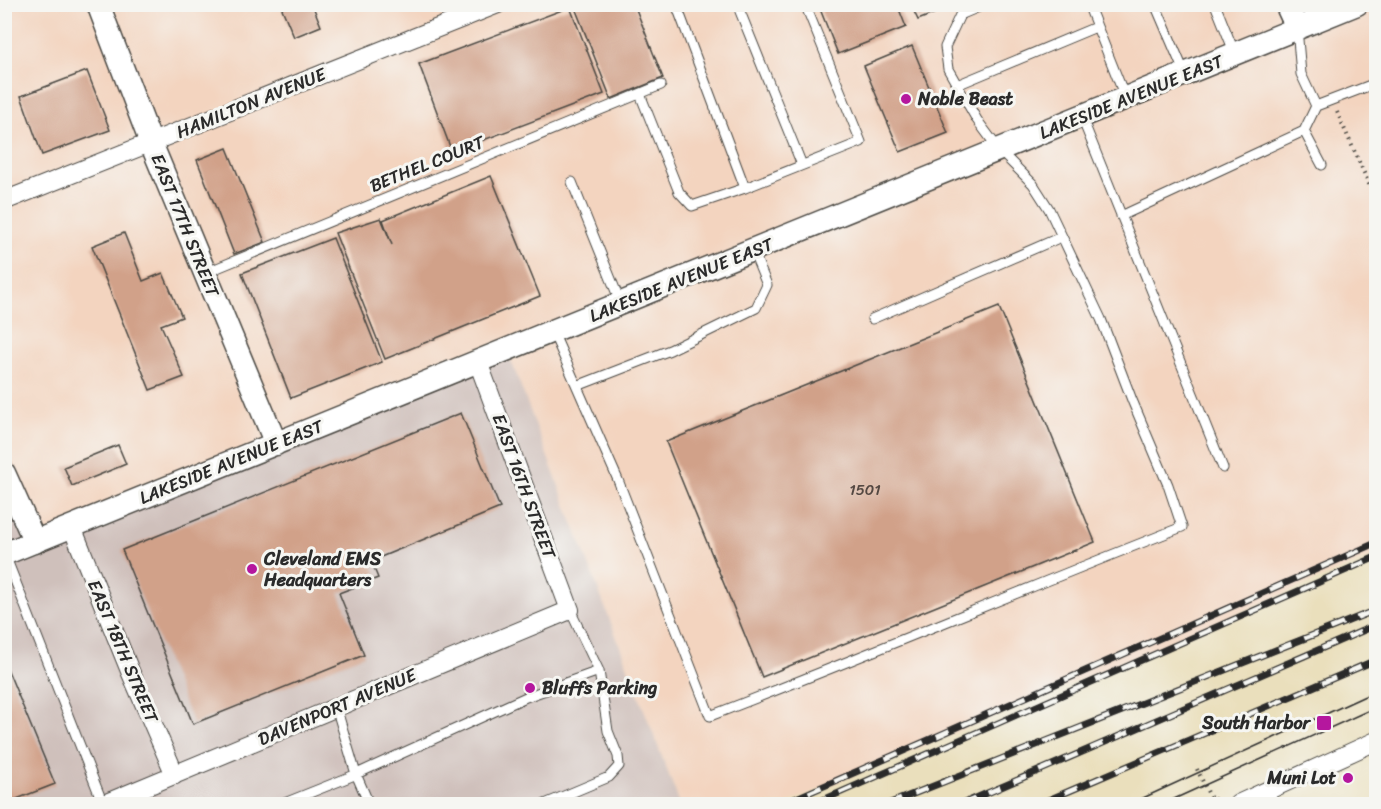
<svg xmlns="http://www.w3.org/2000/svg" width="1381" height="809" viewBox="0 0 1381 809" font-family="Sriracha,sans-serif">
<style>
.built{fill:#f3d4bf}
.industrial{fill:#cfc0bb}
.building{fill:#d1a189}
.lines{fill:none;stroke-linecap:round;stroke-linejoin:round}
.service-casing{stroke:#484641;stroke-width:11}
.minor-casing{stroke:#484641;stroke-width:20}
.tertiary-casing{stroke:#484641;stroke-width:25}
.path{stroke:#484641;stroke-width:4;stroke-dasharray:1.5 4.5;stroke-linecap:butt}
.service{stroke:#fff;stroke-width:9}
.minor{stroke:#fff;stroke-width:18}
.tertiary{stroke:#fff;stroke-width:22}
.tram{stroke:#2b2b2b;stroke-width:1.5}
.rail-casing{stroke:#2b2b2b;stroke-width:7}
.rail{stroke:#f6f6f2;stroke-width:4.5;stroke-dasharray:14;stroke-linecap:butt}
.poi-dot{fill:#b5179e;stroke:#f6f6f2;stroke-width:2}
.labels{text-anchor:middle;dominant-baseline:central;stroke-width:6;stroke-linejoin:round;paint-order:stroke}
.number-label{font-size:15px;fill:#544842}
.street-label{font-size:18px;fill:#2b2b2b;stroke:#f6f6f2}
.poi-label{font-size:18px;font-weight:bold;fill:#2b2b2b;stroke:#f6f6f2;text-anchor:start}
</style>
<rect width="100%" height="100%" fill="#f6f6f2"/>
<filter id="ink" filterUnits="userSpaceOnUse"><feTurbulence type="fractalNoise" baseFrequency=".0167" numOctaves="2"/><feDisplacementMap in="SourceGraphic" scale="12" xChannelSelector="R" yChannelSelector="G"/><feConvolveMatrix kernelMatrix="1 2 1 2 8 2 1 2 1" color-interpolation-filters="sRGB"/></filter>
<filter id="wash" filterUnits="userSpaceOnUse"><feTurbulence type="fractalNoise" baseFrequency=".008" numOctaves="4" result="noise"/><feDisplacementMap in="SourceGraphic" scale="24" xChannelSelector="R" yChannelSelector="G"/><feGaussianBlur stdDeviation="1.35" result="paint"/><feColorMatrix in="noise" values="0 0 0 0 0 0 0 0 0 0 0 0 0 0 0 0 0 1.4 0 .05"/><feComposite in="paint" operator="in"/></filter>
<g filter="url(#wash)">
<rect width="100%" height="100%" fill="#eadfbc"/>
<path class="built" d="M4 5H1376V555L786 804H680L506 350 35 542 5 473Z"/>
<path class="industrial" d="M507 350 680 804H5L4 473 34 542Z"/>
<g id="blocks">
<path class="building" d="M280 4H312L321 26 294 37Z
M576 4H634L663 78 611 99 574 5Z
M818 4H897L906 27 838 54Z
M911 5H955L918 20Z
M570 7 604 94 452 152 419 64Z
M912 46 948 133 900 152 864 66Z
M87 71 110 130 42 155 21 96Z
M227 148 265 242 234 254 197 160Z
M491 176 540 296 385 359 335 233 381 218 392 245 383 220Z
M124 233 143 281 163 273 182 317 161 325 184 377 150 390 92 246Z
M333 238 382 362 291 398 242 273Z
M999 307 1095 542 762 677 666 442Z
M461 413 500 508 371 561 378 578 339 593 364 655 193 724 122 550Z
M118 445 126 464 72 486 64 467Z
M4 661 55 784 4 804Z"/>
</g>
</g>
<g filter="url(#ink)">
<use href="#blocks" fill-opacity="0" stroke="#484641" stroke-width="1.5"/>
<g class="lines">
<defs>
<path id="service" d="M676 4 745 188 861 142 805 4
M737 4 802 165
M1088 4 1125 97
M1155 4 1185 74
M1215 4 1235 54
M1297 28 1301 74 1316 106 1304 131 1322 165
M957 85 1096 27
M640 94 679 192 692 206 745 188
M1316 106 1376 83
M1082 118 1223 468
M572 182 621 304
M1121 216 1304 131
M205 273 661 85
M872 319 1061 237
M553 332 618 480 710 716C868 655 1024 589 1182 527L1168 485 1132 400 1101 319 1049 209 1033 184 1000 151 977 120 948 69 945 47 960 15 986 4
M577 386 670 350 756 308 767 285 753 251
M5 555 103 804
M336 707 356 774 369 804
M282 804 352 776 526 697 599 671
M545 804 609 777 619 766 618 756 608 731 599 671 570 610"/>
<path id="minor" d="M4 201 498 4
M72 527 130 671 175 775
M104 804 570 610 478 362
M1238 804 1376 741"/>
<path id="tertiary" d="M98 4 151 143 276 444
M1286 4 1297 28
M4 473 35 542
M4 554 1357 4"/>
</defs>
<use href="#service" class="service-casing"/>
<use href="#minor" class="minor-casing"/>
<use href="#tertiary" class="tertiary-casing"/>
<path class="path" d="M1337 112 1376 200
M1197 769 1211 799H1219"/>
<use href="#service" class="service"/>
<use href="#minor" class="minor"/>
<use href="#tertiary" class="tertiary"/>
<path class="tram" d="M1130 804 1376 691
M1163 804 1376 707"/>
<defs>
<path id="rail" d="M783 804 1376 543
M814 804 1376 557
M888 804 1376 610
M962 804 1376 625
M1039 804 1376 660"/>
</defs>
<use href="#rail" class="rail-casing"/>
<use href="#rail" class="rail"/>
</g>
</g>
<g class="poi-dot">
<circle cx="906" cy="99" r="6"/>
<circle cx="252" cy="569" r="6"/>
<circle cx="530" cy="688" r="6"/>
<rect x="1316" y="715" width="16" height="16" rx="3"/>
<circle cx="1348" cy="778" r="6"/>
</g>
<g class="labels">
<g class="number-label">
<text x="865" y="490">1501</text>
</g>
<g class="street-label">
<text transform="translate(1131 97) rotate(-22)">LAKESIDE AVENUE EAST</text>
<text transform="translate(251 103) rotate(-22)">HAMILTON AVENUE</text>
<text transform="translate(427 164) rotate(-22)">BETHEL COURT</text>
<text transform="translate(185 225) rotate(68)">EAST 17TH STREET</text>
<text transform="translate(681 280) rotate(-22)">LAKESIDE AVENUE EAST</text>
<text transform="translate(231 462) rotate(-22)">LAKESIDE AVENUE EAST</text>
<text transform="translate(524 486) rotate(70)">EAST 16TH STREET</text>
<text transform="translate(123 651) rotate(67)">EAST 18TH STREET</text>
<text transform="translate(337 707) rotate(-23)">DAVENPORT AVENUE</text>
</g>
<g class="poi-label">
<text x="918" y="99">Noble Beast</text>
<text x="264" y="559">Cleveland EMS<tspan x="264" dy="21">Headquarters</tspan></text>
<text x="542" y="688">Bluffs Parking</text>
<text x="1310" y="723" text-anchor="end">South Harbor</text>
<text x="1336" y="778" text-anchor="end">Muni Lot</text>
</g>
</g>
<rect width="1381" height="809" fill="none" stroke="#f6f6f2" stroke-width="24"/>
</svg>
